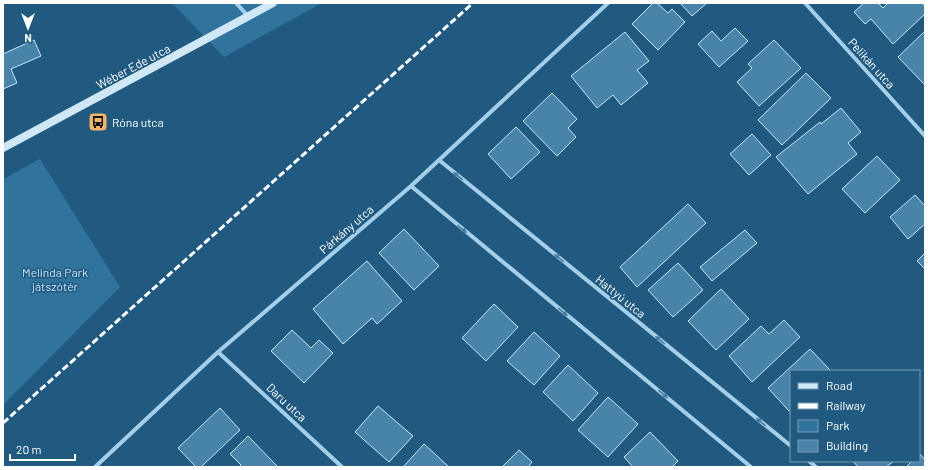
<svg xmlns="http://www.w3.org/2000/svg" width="928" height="470" viewBox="0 0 928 470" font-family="Barlow,sans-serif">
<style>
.green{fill:#30739d}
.building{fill:#4884aa;stroke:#c9e5f6}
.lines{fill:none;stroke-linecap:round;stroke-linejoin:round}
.street{stroke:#a5cfe8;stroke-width:4}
.secondary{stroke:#d0e7f6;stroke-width:8}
.rail{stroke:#fff;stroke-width:3;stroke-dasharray:7 3;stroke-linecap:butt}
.oneway{fill:#487d9f}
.labels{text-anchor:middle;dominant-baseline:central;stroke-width:3;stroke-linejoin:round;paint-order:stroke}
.street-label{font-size:12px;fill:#fff;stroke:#205a80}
.poi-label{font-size:12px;fill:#fff;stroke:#205a80;text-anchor:start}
.park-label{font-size:12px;fill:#c9e5f6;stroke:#205a80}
</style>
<rect width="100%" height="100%" fill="#205a80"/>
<path class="green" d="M172 3H322L224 57Z
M40 159 120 287 3 405V179Z"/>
<path class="building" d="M653 3H657L668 13 672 9 685 22 658 50 632 24Z
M680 3H707L692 16Z
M864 3H878L883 8 888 3H922L925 6V14L893 44 871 19 865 24 854 12Z
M735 28 748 41 719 67 698 44 712 31 721 41Z
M925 31V85L898 57Z
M625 32 649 61 637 70 648 83 621 105 613 95 597 108 571 76Z
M34 40 41 56 11 69 17 83 3 89V54Z
M774 40 801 68 759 106 737 82 752 68 748 64Z
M806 73 831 98 782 145 758 120Z
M552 93 577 119 568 128 576 137 557 156 523 121Z
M841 108 861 132 848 143 857 154 808 194 776 157 820 122 821 124Z
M516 127 540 152 511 179 488 154Z
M752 134 771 155 749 175 730 154Z
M877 156 900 180 865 213 842 189Z
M915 195 925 206V224L908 239 890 217Z
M688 204 706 223 637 287 620 267Z
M404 229 439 266 414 290 379 253Z
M745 230 757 243 712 281 700 267Z
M925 253V269L917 261Z
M367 261 402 301 377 324 372 318 343 344 313 309Z
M678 263 703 290 673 317 648 290Z
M721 289 749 319 716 350 688 321Z
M494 304 518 327 486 361 462 338Z
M784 320 800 337 752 382 729 356 761 326 769 334Z
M292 330 311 348 319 340 333 353 304 383 271 351Z
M534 332 560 356 534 385 507 361Z
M810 349 831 371H791V410L789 411 768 388Z
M568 365 598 393 573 421 543 392Z
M608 397 638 424 608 457 578 430Z
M378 406 413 436 389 462 355 432Z
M220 408 240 430 201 467H196L178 448Z
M650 432 678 461 672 467H633L624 457Z
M248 436 277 466 276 467H239L241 465 230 454Z
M424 444 449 467H403Z
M519 450 532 462 528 467H502Z
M920 454 925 460V467H906L912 461H919Z
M853 461H894L886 467H858Z"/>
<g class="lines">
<path class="street" d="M236 3 248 16
M805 3 925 136
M439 160 791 446
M411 186 751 467
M218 352 342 467
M809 461 816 467
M95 467 218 352 411 186 608 3"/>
<path class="secondary" d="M3 148 273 3"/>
<path class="rail" d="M3 423 473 3"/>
</g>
<defs><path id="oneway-solid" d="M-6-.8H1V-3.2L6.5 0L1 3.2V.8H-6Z"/></defs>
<g class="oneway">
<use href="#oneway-solid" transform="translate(458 176) rotate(-141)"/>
<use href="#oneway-solid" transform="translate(462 229) rotate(40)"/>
<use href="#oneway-solid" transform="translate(559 258) rotate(-141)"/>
<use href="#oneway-solid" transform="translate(563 312) rotate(40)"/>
<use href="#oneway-solid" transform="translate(660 340) rotate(-141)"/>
<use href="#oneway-solid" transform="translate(663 394) rotate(40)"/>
<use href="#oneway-solid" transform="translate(761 422) rotate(-141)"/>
</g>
<defs>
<symbol id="bus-square" viewBox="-11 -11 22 22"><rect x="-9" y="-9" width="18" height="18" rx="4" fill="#f5b466" stroke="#205a80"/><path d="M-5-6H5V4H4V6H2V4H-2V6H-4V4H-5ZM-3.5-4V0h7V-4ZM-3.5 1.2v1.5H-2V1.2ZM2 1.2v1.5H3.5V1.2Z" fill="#111"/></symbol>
</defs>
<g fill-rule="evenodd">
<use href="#bus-square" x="87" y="111" width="22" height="22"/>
</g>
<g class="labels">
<g class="street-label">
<text transform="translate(872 63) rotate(48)">Pelikán utca</text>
<text transform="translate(133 66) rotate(-28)">Wéber Ede utca</text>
<text transform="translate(346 229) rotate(-41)">Párkány utca</text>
<text transform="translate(621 296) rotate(39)">Hattyú utca</text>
<text transform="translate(287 402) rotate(43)">Daru utca</text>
</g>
<g class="poi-label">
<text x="112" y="122">Róna utca</text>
</g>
<g class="park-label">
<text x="55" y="272">Melinda Park<tspan x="55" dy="14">játszótér</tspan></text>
</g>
</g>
<rect width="928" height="470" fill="none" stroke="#ffffff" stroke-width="8"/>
<rect x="790" y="370" width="130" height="92" fill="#205a80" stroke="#799cb3"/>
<rect x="798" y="383" width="20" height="6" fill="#d0e7f6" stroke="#799cb3"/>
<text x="826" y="390" font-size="12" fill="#ffffff">Road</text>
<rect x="798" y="403" width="20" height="6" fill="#ffffff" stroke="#799cb3"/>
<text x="826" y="410" font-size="12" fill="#ffffff">Railway</text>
<rect x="798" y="420" width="20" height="12" fill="#30739d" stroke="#799cb3"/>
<text x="826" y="430" font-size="12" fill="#ffffff">Park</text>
<rect x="798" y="440" width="20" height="12" fill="#4884aa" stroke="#799cb3"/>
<text x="826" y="450" font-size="12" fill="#ffffff">Building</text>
<g transform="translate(28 28) rotate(180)" stroke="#205a80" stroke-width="3" paint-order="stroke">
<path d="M0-3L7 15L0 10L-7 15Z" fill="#ffffff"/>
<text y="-6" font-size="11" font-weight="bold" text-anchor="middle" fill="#ffffff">N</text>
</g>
<path d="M10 454v6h65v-6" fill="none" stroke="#ffffff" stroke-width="2"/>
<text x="16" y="454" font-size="12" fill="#ffffff" stroke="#205a80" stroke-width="3" paint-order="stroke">20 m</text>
</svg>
